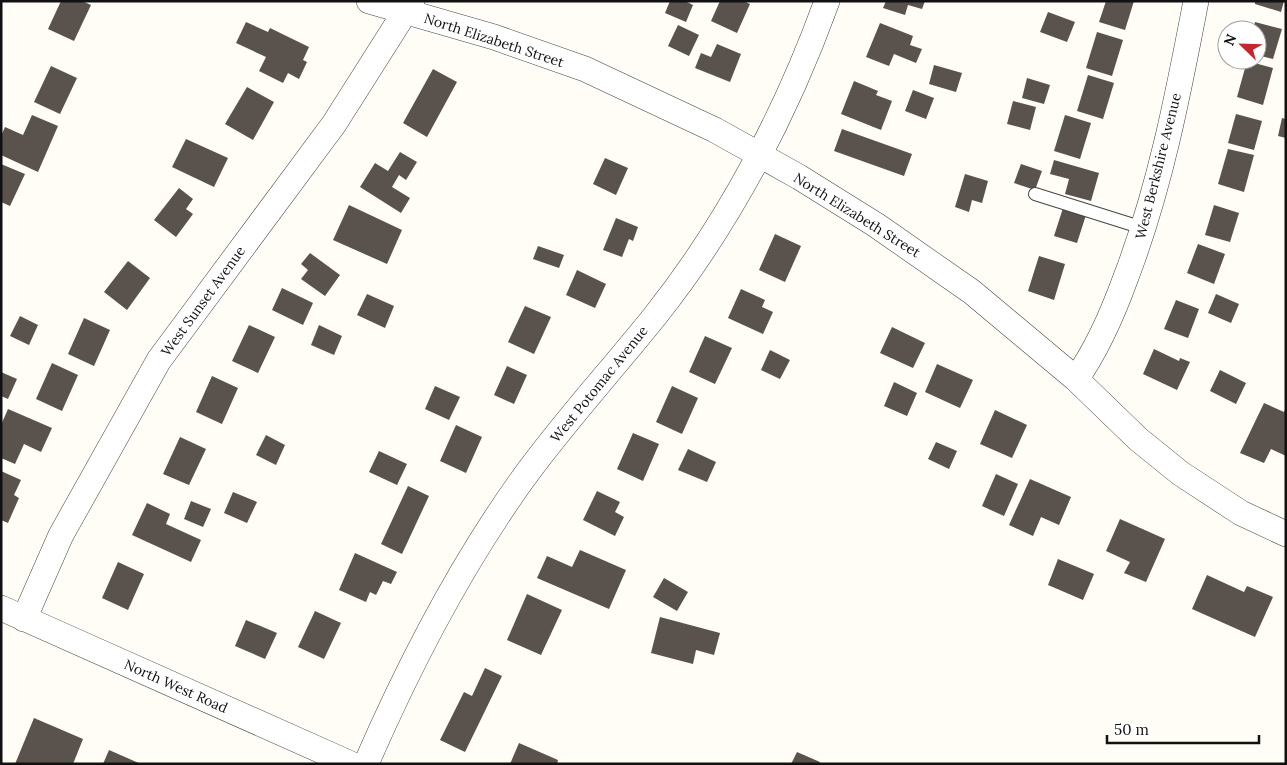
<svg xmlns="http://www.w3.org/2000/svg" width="1287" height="765" viewBox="0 0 1287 765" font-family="Lora,serif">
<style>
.building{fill:#5a524d}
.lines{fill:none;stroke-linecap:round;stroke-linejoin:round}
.service-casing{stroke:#444;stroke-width:14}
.minor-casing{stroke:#444;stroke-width:26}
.service{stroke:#fff;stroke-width:12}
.minor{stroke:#fff;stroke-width:25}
.labels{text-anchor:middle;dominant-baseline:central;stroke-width:5;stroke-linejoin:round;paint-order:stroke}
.street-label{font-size:14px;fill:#111;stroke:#fff}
</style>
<rect width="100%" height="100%" fill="#fffdf5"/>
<path class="building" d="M61 1H82L91 5 74 41 48 29Z
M670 1H685L693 5 686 22 665 13Z
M720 1H743L750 4 737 33 711 21Z
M886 1H925L922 9 908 5 905 15 883 8Z
M1106 1H1134L1125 30 1099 22Z
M1255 1H1284L1281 12 1255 4Z
M1048 12 1075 22 1067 42 1040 32Z
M246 22 268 32 270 28 309 47 303 60 307 62 299 79 288 73 283 83 259 71 266 57 236 43Z
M1255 22 1282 29 1273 59 1257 55V30H1253Z
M880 23 913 36 910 45 922 49 916 63 894 54 889 66 866 57Z
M678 25 699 35 689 56 668 46Z
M1097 32 1123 40 1112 76 1086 68Z
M717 44 741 54 730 82 695 68 701 53 711 57Z
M1247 61 1273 68 1263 105 1237 97Z
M934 65 962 73 956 92 929 84Z
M51 66 77 78 60 114 34 102Z
M433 69 457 82 427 137 403 123Z
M1088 75 1114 83 1103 119 1077 111Z
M1027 78 1050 85 1044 104 1022 98Z
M854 81 878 91 876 95 892 101 881 130 841 114Z
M247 87 274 102 253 140 225 124Z
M913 90 934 98 926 119 905 111Z
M1013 101 1036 107 1030 130 1007 124Z
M1236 114 1262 121 1254 150 1228 143Z
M32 115 58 126 38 172 1 155V136L5 127 23 135Z
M1065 115 1091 123 1080 159 1054 151Z
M1282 118 1286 119V138L1278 136Z
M842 129 912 154 904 176 834 151Z
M186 139 228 158 214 187 172 167Z
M1228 149 1254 155 1244 192 1218 184Z
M400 152 417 162 406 180 399 175 392 187 410 198 401 213 360 187 375 163 388 171Z
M605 158 628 168 616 195 593 184Z
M1054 160 1099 173 1091 201 1065 194 1069 179 1050 174Z
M1 164 25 174 10 206 1 202Z
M1021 164 1042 171 1035 190 1014 183Z
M965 174 988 181 982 203 972 200 969 212 955 207Z
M179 188 193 199 186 209 193 214 176 237 154 220Z
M349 205 402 230 387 264 333 240Z
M1214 205 1239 213 1230 242 1205 235Z
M1063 208 1086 215 1077 243 1054 236Z
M616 218 638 227 633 241 629 239 622 257 603 250Z
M775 234 801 246 785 282 759 270Z
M1198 244 1225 254 1214 284 1187 273Z
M538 246 564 255 559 268 533 259Z
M310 253 340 275 325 296 301 279 308 270 301 264Z
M1039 256 1065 264 1054 300 1028 291Z
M128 261 150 278 127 310 104 292Z
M577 270 606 284 595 308 566 295Z
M282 288 313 303 303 325 272 310Z
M741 289 765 300 762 307 773 312 763 334 728 318Z
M367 294 394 306 385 328 357 315Z
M1216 294 1239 304 1231 323 1208 313Z
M1176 300 1199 309 1188 338 1164 329Z
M525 306 551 317 534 354 508 342Z
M20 316 38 325 29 345 10 336Z
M84 318 110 330 94 366 68 354Z
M249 325 275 337 258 373 232 361Z
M319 325 342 336 334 355 311 345Z
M892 327 925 343 913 368 880 353Z
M705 336 732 348 715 384 689 372Z
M1154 349 1179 361 1180 358 1190 362 1177 390 1143 374Z
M770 350 790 360 780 379 761 370Z
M52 363 78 375 62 411 36 399Z
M937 364 973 380 960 408 925 392Z
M507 366 527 375 514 404 494 395Z
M1220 370 1246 383 1236 404 1210 391Z
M1 372 17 379 8 399 1 396Z
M212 376 238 388 222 424 196 412Z
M894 382 917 393 907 416 884 406Z
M435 386 460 397 449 420 425 409Z
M672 386 698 398 682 434 656 422Z
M1264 403 1284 412 1286 408V456L1271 449 1264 463 1240 453Z
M8 409 52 428 41 452 24 444 15 464 1 458V425Z
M995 410 1027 425 1012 458 980 444Z
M456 425 482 437 466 473 440 461Z
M633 433 659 444 643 481 617 469Z
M266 435 285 445 276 465 256 455Z
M180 437 206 449 189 485 163 474Z
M936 442 957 451 949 469 928 459Z
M688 449 716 462 707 482 678 470Z
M379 451 407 464 397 485 369 472Z
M1 471 21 480 14 495 19 498 8 523 1 520Z
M996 474 1018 484 1004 516 982 506Z
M1030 479 1071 497 1059 525 1041 517 1033 536 1009 525Z
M408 486 429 496 402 554 381 544Z
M597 491 620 502 615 512 624 517 615 536 583 520Z
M233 492 257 502 247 523 224 513Z
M191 501 211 509 203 527 184 519Z
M147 503 170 514 166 524 201 540 191 562 132 535Z
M1120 519 1165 539 1146 582 1124 573 1130 562 1106 551Z
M580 550 626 570 609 609 537 578 547 556 572 567Z
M355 553 397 572 391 584 383 581 376 595 370 592 366 602 339 590Z
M1058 559 1094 574 1083 600 1048 585Z
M118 562 144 574 128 610 102 598Z
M1207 575 1244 592 1247 586 1273 597 1255 637 1192 609Z
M664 578 688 592 677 611 653 597Z
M527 594 562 610 541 655 507 640Z
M315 611 341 623 324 659 298 647Z
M660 617 720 633 714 655 696 650 693 664 651 653Z
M246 620 277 633 265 659 235 646Z
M485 668 502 676 465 752 440 740 464 692 472 696Z
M34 718 83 739 73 764H15Z
M519 743 558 760 557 764H510Z
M109 750 141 764H103Z
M797 752 820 762 819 764H791Z"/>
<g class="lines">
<defs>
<path id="service" d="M1035 194 1143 228"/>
<path id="minor" d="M369 1 494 37 585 69 715 130 799 177 876 225 972 292 1076 379 1138 439 1180 473 1241 513 1286 534
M1076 379C1098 348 1113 313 1126 277 1160 188 1178 95 1196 1
M1 608 351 764
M24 619 61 535 159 360 334 124 412 1
M366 764C409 665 459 568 522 480 563 423 611 371 655 316 729 223 787 112 827 1"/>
</defs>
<use href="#service" class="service-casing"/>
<use href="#minor" class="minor-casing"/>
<use href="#service" class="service"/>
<use href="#minor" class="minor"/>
</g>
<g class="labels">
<g class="street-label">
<text transform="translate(494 40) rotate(18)">North Elizabeth Street</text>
<text transform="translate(1158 166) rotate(-76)">West Berkshire Avenue</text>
<text transform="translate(857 215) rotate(32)">North Elizabeth Street</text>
<text transform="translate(203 301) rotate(-54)">West Sunset Avenue</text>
<text transform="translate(599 384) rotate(-51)">West Potomac Avenue</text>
<text transform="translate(176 686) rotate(24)">North West Road</text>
</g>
</g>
<rect width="1287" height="765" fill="none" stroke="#111111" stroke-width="5"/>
<g transform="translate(1242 45) rotate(293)"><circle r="24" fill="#ffffff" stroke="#a0a0a0"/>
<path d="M0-4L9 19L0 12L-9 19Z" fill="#c4262e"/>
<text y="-8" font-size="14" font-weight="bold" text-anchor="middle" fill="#111111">N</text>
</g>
<path d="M1107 735v8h152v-8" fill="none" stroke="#111111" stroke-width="2.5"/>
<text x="1114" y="735" font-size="15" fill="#111111" stroke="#ffffff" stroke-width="4" paint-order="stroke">50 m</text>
</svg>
